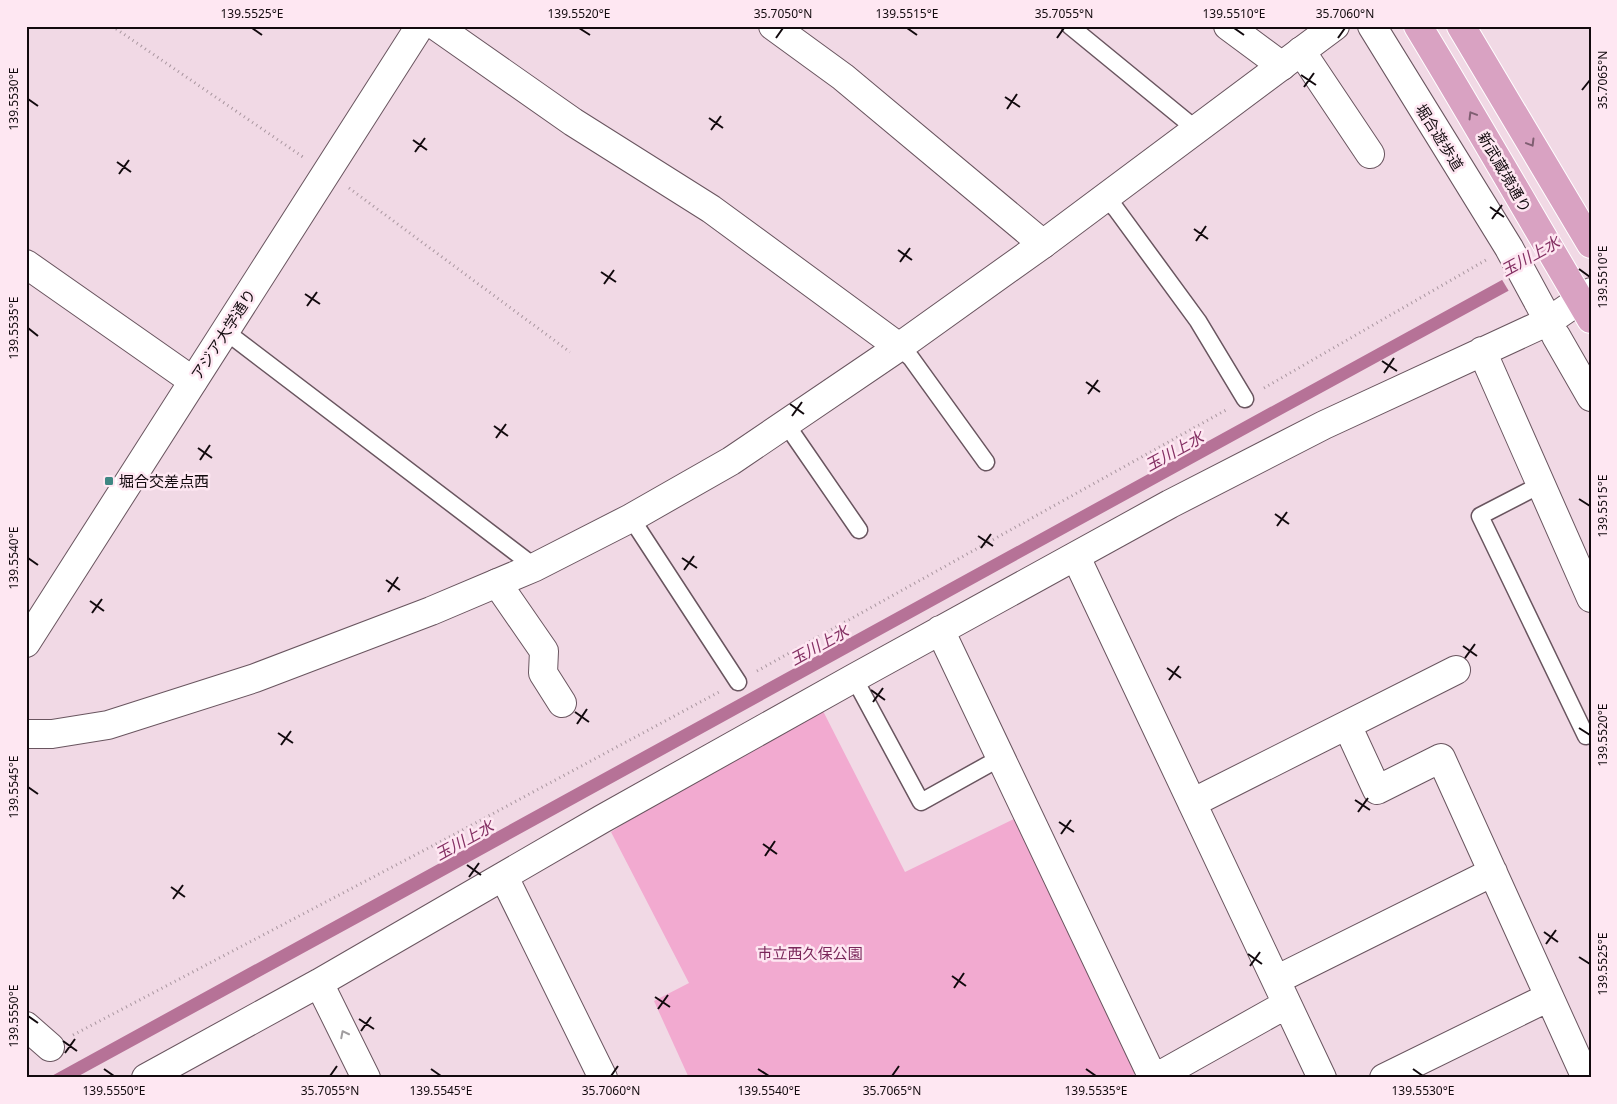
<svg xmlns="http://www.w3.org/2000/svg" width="1617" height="1104" viewBox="0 0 1617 1104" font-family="'Noto Sans','Noto Sans JP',sans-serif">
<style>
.green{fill:#f2aad0}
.water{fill:#b67297}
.pier{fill:#f1d9e5}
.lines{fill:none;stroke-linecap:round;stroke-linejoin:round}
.lane-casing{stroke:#69555f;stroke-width:19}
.street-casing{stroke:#69555f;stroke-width:30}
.secondary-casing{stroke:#69555f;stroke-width:30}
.primary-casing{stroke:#fff;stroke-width:30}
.path{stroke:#a9969f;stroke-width:3;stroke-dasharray:1 4;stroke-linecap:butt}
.lane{stroke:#fff;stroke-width:16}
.street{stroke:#fff;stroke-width:28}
.secondary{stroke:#fff;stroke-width:28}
.primary{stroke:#d9a2c2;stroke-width:28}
.oneway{stroke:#7f5e71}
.oneway2{stroke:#a09d9f}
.ticks{fill:none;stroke:#120a0e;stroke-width:2}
.poi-dot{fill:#3f8783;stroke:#fee7f2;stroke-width:2}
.labels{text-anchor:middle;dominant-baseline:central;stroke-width:5;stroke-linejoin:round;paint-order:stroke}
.street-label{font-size:15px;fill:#120a0e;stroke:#fee7f2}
.poi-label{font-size:15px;fill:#120a0e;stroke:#fee7f2;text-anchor:start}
.park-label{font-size:15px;fill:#7a275a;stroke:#fee7f2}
.water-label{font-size:16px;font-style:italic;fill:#843063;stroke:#fee7f2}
.neatline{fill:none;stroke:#120a0e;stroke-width:2}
.ticks-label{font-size:12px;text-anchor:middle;fill:#120a0e}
</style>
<rect width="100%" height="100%" fill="#f1d9e5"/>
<path class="green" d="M822 709 905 872 1018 817 1138 1067 1133 1076 1129 1078H689L654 1001 689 983 611 832 696 778Z"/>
<path class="water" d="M1591 231V246C1084 521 581 802 75 1078H48Z"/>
<path class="pier" d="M1590 229 1591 249 1510 293 1501 278Z"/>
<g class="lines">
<defs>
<path id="lane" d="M1070 26 1197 130
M1105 197 1116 209 1198 321 1245 399
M225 331 535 567
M899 347 911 358 986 462
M786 424 859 530
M1540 485 1480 516 1586 736 1591 735
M631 518 738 682
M854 678 921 802 1000 758"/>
<path id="street" d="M436 26 573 122 711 209 899 347
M773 26 843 77 1043 244
M1228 26 1282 66
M1372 26 1509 248 1542 309
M1301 51 1370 154
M26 264 193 381
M1556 336 1591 397
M1482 351 1591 598
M1076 557 1322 1078
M497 583 544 651 543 673 562 703
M940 630 1153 1078
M1347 725 1377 790 1441 758 1586 1078
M1192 803 1456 670
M504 877 603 1078
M1276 980 1493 872
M319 983 366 1078
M26 1026 50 1047
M146 1078 319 983 602 819 854 678 1170 504 1324 425 1549 321 1591 292
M1155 1078 1287 1004
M1384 1078 1549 997"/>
<path id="secondary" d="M26 643 420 26
M26 734H52L108 725 255 678 431 611 535 567 631 518 731 461 899 347 1043 244 1335 26"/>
<path id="primary" d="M1418 26C1477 123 1533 221 1591 319
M1461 26 1591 244"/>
</defs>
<use href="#lane" class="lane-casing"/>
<use href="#street" class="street-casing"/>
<use href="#secondary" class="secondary-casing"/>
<use href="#primary" class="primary-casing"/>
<path class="path" d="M112 26 303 157
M349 188 570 352
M1264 388 1486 260
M757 671 1226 410
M73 1035 455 834 719 692"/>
<use href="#lane" class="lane"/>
<use href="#street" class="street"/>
<use href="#secondary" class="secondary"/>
<use href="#primary" class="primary"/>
</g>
<defs><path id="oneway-chevron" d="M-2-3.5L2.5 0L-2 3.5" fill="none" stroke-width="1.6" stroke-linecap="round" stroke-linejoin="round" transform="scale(1.25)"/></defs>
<g class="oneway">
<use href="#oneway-chevron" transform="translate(1472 115) rotate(-121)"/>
<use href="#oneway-chevron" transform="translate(1531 143) rotate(59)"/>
</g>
<use class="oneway2" href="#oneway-chevron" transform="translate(344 1034) rotate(-117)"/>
<path class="ticks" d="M252 28 262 35M579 28 590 35M907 28 917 35M1234 28 1244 35M776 38 783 28M1057 38 1064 28M1338 38 1345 28M1301 75 1316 85M1304 87 1314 73M1582 90 1590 80M1005 97 1020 107M28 99 38 106M1007 109 1017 94M709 118 723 128M711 130 721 116M413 140 427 150M415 152 425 138M117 162 131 172M119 174 129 160M1490 207 1504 217M1492 219 1502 205M1194 229 1208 239M1196 241 1206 226M898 250 912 260M900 262 910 248M1579 269 1590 277M601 272 616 282M604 284 614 270M305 294 320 304M307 306 317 292M28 328 38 336M1382 361 1397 371M1384 373 1394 358M1086 382 1100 392M1088 394 1098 380M790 404 804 414M792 416 802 402M494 426 508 436M496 438 506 424M198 448 212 458M200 460 210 445M1579 499 1590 506M1275 514 1289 524M1277 526 1287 512M978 536 993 546M981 548 991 534M28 558 38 565M682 558 697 568M684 570 694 556M386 580 400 590M388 592 398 577M90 601 104 611M92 613 102 599M1463 646 1477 656M1465 658 1475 644M1167 668 1181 678M1169 680 1179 666M871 690 885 700M873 702 883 688M575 712 589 722M577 724 587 709M1579 728 1590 735M278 733 293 743M281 745 291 731M28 787 38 794M1355 800 1370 810M1358 812 1368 798M1059 822 1074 832M1061 834 1071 820M763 844 777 854M765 856 775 841M467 865 481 875M469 877 479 863M171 887 185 897M173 899 183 885M1544 932 1558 942M1546 944 1556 930M1248 954 1262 964M1579 957 1590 964M1250 966 1260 952M952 976 966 986M954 988 964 973M655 997 670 1007M658 1009 668 995M28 1016 38 1023M359 1019 374 1029M361 1031 371 1017M63 1041 77 1051M65 1053 75 1039M104 1069 114 1076M431 1069 441 1076M758 1069 769 1076M1086 1069 1096 1076M1413 1069 1423 1076M330 1076 337 1066M611 1076 618 1066M892 1076 899 1066"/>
<rect class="poi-dot" x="104" y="476" width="10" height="10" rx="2.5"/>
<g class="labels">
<g class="street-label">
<text transform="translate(1440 137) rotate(58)">堀合遊歩道</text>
<text transform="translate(1505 172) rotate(60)">新武蔵境通り</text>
<text transform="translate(223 334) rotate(-57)">アジア大学通り</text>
</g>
<g class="poi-label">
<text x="119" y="481">堀合交差点西</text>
</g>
<g class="park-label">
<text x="810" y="953">市立西久保公園</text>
</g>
<g class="water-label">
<text transform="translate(1530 256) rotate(-29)">玉川上水</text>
<text transform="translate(1174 451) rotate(-29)">玉川上水</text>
<text transform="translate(819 645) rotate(-29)">玉川上水</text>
<text transform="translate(464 840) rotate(-29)">玉川上水</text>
</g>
</g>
<rect width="1617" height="1104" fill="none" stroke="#fee7f2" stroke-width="55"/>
<rect x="28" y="28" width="1562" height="1048" class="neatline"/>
<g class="ticks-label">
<text x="252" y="18">139.5525°E</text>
<text x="579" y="18">139.5520°E</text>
<text x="783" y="18">35.7050°N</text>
<text x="907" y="18">139.5515°E</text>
<text x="1064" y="18">35.7055°N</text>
<text x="1234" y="18">139.5510°E</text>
<text x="1345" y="18">35.7060°N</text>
<text transform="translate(1603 80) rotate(-90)" y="4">35.7065°N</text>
<text transform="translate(14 99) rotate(-90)" y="4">139.5530°E</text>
<text transform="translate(1603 277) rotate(-90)" y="4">139.5510°E</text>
<text transform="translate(14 328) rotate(-90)" y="4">139.5535°E</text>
<text transform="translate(1603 506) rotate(-90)" y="4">139.5515°E</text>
<text transform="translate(14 558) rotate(-90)" y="4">139.5540°E</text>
<text transform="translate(1603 735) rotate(-90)" y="4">139.5520°E</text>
<text transform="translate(14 787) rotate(-90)" y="4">139.5545°E</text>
<text transform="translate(1603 964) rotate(-90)" y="4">139.5525°E</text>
<text transform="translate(14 1016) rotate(-90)" y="4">139.5550°E</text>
<text x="114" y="1095">139.5550°E</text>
<text x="330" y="1095">35.7055°N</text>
<text x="441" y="1095">139.5545°E</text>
<text x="611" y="1095">35.7060°N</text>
<text x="769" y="1095">139.5540°E</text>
<text x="892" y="1095">35.7065°N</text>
<text x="1096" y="1095">139.5535°E</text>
<text x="1423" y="1095">139.5530°E</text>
</g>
</svg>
